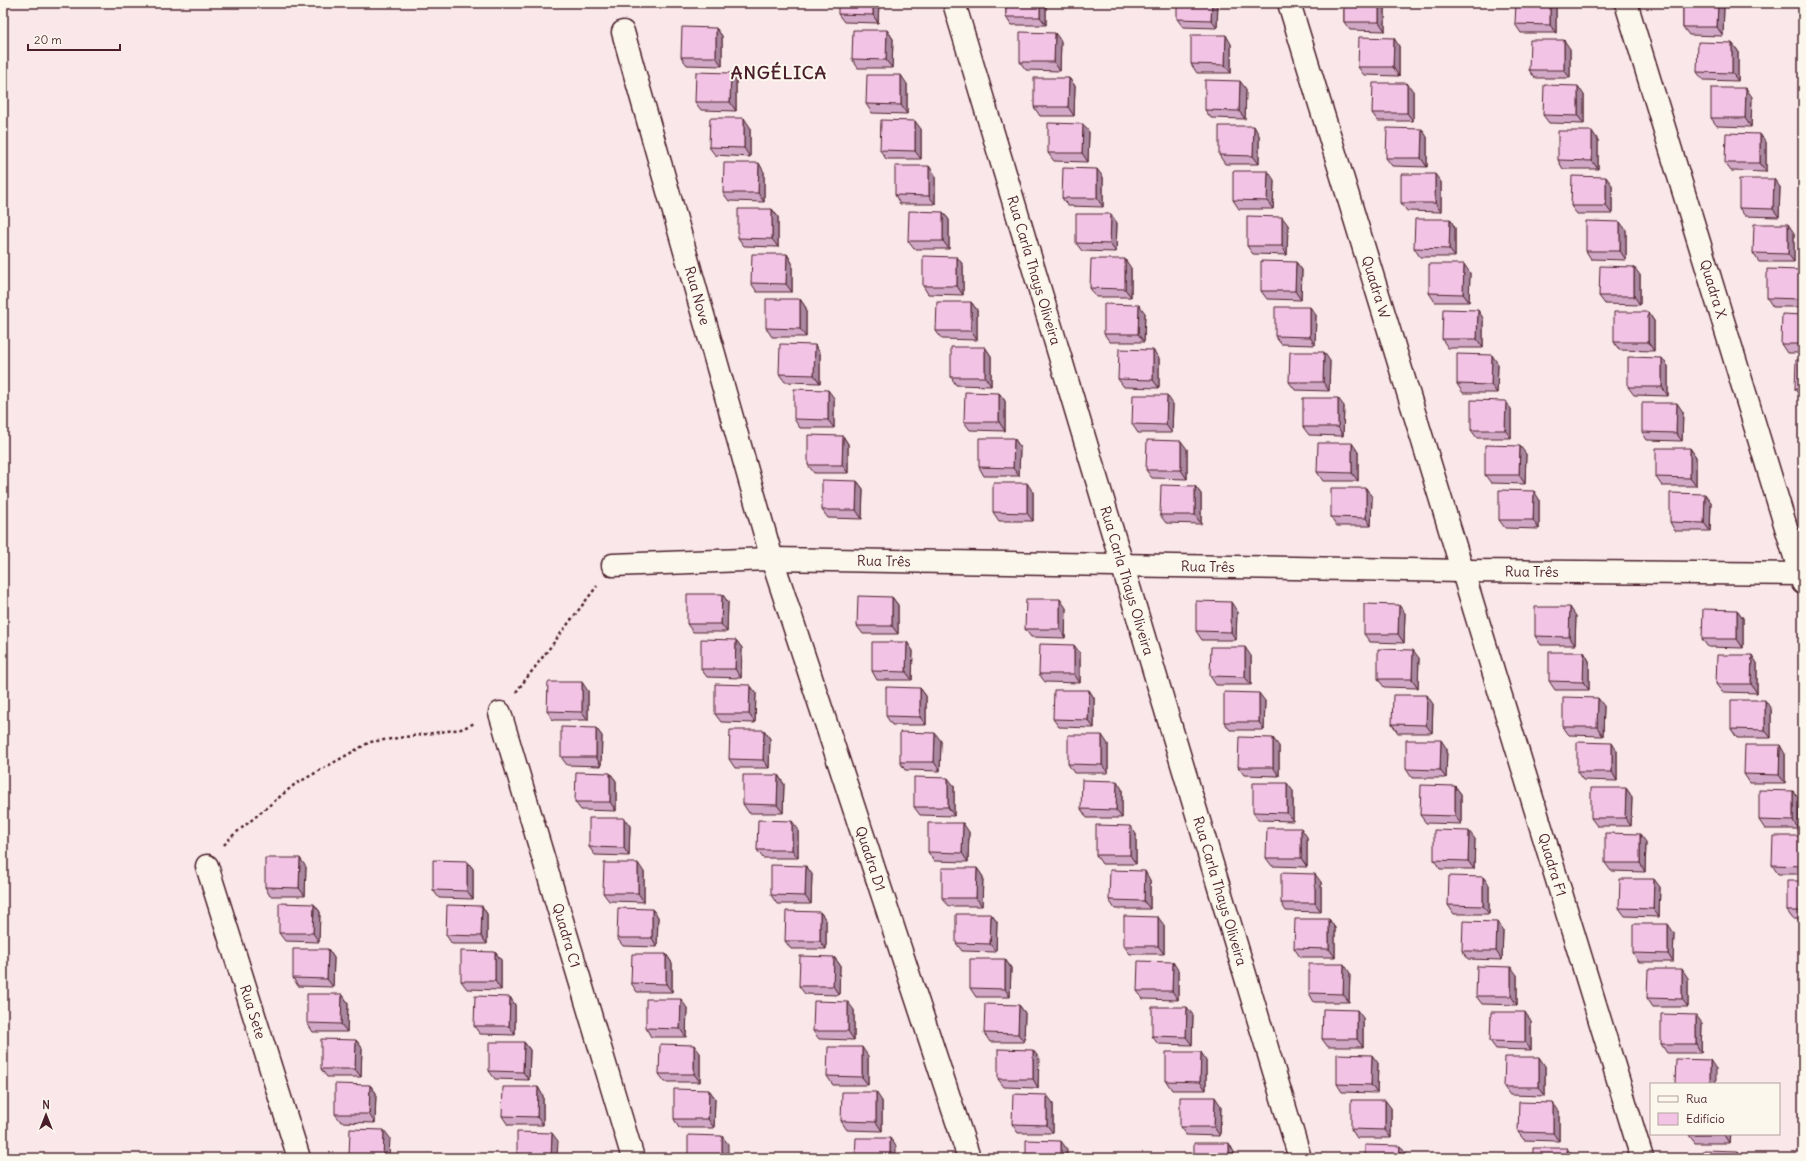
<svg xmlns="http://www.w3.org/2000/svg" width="1806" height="1161" viewBox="0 0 1806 1161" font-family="Delius,sans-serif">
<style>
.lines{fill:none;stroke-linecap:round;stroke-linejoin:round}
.minor-casing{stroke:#4a1f2b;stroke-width:25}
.path{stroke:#4a1f2b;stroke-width:2.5;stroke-dasharray:3 3;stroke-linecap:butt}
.minor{stroke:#fbf7ec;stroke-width:22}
.wall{fill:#d1a8c5;stroke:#4a1f2b}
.shaded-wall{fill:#aa88a0;stroke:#4a1f2b}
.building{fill:#f3c3e5;stroke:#4a1f2b}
.labels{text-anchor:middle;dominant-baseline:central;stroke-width:4;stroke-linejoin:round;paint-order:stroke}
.street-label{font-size:14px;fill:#4a1f2b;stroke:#fbf7ec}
.district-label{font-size:18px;font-weight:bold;letter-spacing:1px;fill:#4a1f2b;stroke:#fbf7ec}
</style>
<rect width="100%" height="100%" fill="#f9e7ea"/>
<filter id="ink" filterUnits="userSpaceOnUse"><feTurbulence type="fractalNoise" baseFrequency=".025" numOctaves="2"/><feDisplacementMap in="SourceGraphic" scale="8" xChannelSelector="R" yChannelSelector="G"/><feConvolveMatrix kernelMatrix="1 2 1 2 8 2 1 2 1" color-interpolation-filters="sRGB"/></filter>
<g filter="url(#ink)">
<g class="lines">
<defs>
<g id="minor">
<path id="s1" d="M954 3 1300 1158"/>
<path id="s2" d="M1289 3 1642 1158"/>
<path id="s3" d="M1626 3 1803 583"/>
<path id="s4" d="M623 32 772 559 969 1158"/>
<path id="s5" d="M613 565 772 559 1464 571 1803 574"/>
<path id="s6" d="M500 713 633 1158"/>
<path id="s7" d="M207 866 299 1158"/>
</g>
</defs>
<use href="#minor" class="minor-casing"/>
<path class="path" d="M516 692 597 586
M224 845 231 837 294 785 370 742 461 729 475 723"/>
<use href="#minor" class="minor"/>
</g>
<path class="wall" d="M879 3 878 23 844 22 838 14Z
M1006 3H1046V25H1011L1006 17Z
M1218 3 1217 28 1183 27 1177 19Z
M1344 3H1385V31L1350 30 1344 22Z
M1683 3H1722L1724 6 1723 36 1689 35 1683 27Z
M1556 4V33H1521L1515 24Z
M716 28 722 36V66L687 65 681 57Z
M887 30 893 39 892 68H858L852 59Z
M1061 41 1060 71 1026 70 1020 62Z
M1732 43 1738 51V81L1703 80 1697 72Z
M1231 44V73H1197L1191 64Z
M1399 46V76L1364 75 1358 67Z
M1570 49V78H1535L1529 70Z
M731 73 736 81V111L701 110 695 102Z
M1069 78 1075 86 1074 116H1040L1034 107Z
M907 84V114L872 113 866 104Z
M1246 89 1245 119 1211 118 1205 110Z
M1413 91V121H1378L1372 113Z
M1584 95V124L1549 123 1543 115Z
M1752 97 1751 127 1717 126 1711 118Z
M750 127V157L715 155 709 147Z
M921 129V159H886L880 150Z
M1089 132 1088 162 1054 161 1048 153Z
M1259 135V164H1225L1219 155Z
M1427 137V167L1392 166 1386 158Z
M1598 140V169H1563L1558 160Z
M1766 142V172L1731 171 1725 163Z
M929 166 935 175V204H900L895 195Z
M764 172V202L729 201 723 193Z
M1103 177V207L1068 206 1062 198Z
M1274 180 1273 209H1239L1233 200Z
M1441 182V212L1407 211 1401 203Z
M1612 185V214H1577L1571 206Z
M1780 187 1779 217 1745 216 1739 208Z
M772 209 778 217V247L744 246 738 238Z
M943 212 949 220V249H914L908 241Z
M1450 219 1455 228V257H1420L1414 248Z
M1117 223 1116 252 1082 251 1076 243Z
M1288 225 1287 255 1253 254 1247 246Z
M1626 230V260L1591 259 1586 251Z
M1794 233V262H1759L1753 253Z
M787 254 792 263V292H757L751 283Z
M957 257 963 265V295L928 294 923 286Z
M1296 262 1302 270 1301 300 1267 299 1261 291Z
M1131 268V297H1096L1090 288Z
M1803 271V307H1773L1767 298Z
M1470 273 1469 302H1435L1429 293Z
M1640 275V305L1605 304 1599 296Z
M800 299 806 308V337H772L766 328Z
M971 302 977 310V340L942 339 936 331Z
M1648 312 1654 321V351L1619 350 1614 342Z
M1145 313 1144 342H1110L1104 334Z
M1316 315 1315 345 1281 344 1275 336Z
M1803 315V353H1787L1781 344Z
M1483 318V348H1448L1442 339Z
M985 347 991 356V386L956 385 951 377Z
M820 353V383L785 382 779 374Z
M1159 358V388L1124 387 1118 379Z
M1803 360V398H1801L1795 389Z
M1330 361 1329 391 1295 390 1289 382Z
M1498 364 1497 393H1463L1457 384Z
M1668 366V396L1634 395 1628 387Z
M999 393 1005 401V431L970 430 964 422Z
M834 398V428H800L794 419Z
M1173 404 1172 433H1138L1132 424Z
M1344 406 1343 436 1309 435 1303 427Z
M1511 409V438H1477L1471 430Z
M1683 412 1682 441 1647 440 1642 432Z
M843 436 848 444V473H814L808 465Z
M1014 438 1020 447 1019 476H984L979 467Z
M1690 448 1696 457V486H1662L1656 477Z
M1187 449V479L1152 478 1146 470Z
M1358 452V481H1323L1317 472Z
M1526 454 1525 484 1491 483 1485 475Z
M857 481 863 489 862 519 828 518 822 510Z
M1195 486 1201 494V524L1166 523 1160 515Z
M1033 492V521H999L993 512Z
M1372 497 1371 526H1337L1331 517Z
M1539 499V529L1505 528 1499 520Z
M1711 502 1710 531H1675L1670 522Z
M722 594 728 602 727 632H693L687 624Z
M892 597 898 605V634H863L857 626Z
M1066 608 1065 638 1031 637 1025 629Z
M1737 610 1743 618V648L1708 647 1702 639Z
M1237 611 1236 640H1202L1196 631Z
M1405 613 1404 643 1370 642 1364 634Z
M1576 616 1575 645H1541L1535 636Z
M736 640 742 648 741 678 707 677 701 669Z
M907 642 913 651 912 680H877L872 671Z
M1584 652 1589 661V690H1555L1549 681Z
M1080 653V683L1045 682 1039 674Z
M1251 656V685H1216L1210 676Z
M1419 658 1418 688 1384 687 1378 679Z
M1757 663V693L1722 692 1716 684Z
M750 685 756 693 755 723 721 722 715 714Z
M920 688 926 696V725H892L886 716Z
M1089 690 1094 698V728L1059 727 1053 719Z
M588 691V720H553L547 711Z
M1265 701 1264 730H1230L1224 722Z
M1433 704 1432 733H1398L1392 724Z
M1604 706 1603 736 1569 735 1563 727Z
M1771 709V738H1737L1731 729Z
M596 728 602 736 601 766 567 765 561 757Z
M764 730 770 739 769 768H735L729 759Z
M941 741 940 771 905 770 900 762Z
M1108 744V773H1074L1068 764Z
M1279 746V776L1244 775 1238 767Z
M1447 749 1446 778H1412L1406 769Z
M1617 751V781L1583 780 1577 772Z
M1785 754V783H1750L1744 774Z
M610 773 616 781V811L581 810 575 802Z
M778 775 784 784 783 813H749L743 804Z
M954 786V816L920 815 914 807Z
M1455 786 1461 794V824L1426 823 1420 815Z
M1626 788 1632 797 1631 826H1597L1591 818Z
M1122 789V818H1087L1081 809Z
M1293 791V821L1258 820 1253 812Z
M1799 799V829H1765L1759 820Z
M624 818 630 826 629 856 595 855 589 847Z
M798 829V858H763L757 850Z
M969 832 968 862 934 861 928 852Z
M1136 834V864H1102L1096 855Z
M1803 836V874H1778L1772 865Z
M1307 837V867L1272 866 1266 858Z
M1475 839 1474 869H1440L1434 860Z
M1646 842 1645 872 1611 871 1605 863Z
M467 861 473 869V899L439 898 433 890Z
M306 867 305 896H270L265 887Z
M977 868 983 877 982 906H948L942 898Z
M644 872V902L609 901 603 893Z
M812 874 811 904H777L771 895Z
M1483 877 1489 885V914H1454L1448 905Z
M1150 880V909H1115L1109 900Z
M1803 881V919H1793L1787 911Z
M1321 882V912L1286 911 1281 903Z
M1660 887 1659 917 1625 916 1619 908Z
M314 904 320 912 319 942 285 941 279 933Z
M482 906 487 914V944H452L446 935Z
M652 909 658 917 657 947 623 946 617 938Z
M820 912 826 920V949H791L785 941Z
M991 914 997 922 996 952 962 951 956 943Z
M1329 919 1335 928V957H1300L1294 948Z
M1164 925V954H1130L1124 946Z
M1503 930 1502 960 1468 959 1462 951Z
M1674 933 1673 962H1639L1633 953Z
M328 949 334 958 333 987 298 986 293 978Z
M495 952 501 960V990L467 989 461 981Z
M666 954 672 963V992H637L631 983Z
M834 957 840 965 839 995 805 994 799 986Z
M1005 959 1011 968 1010 997H976L970 988Z
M1178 970V1000L1143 999 1137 991Z
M1350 973 1349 1002H1314L1309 993Z
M1517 975V1005L1482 1004 1476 996Z
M1688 978V1007H1653L1647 998Z
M342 994 348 1003 347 1032H313L307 1023Z
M510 997 515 1005V1035L480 1034 474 1026Z
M1019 1005 1025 1013 1024 1042H990L984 1033Z
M687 1008 686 1037H651L646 1028Z
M854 1010V1040L819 1039 813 1031Z
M1193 1015 1192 1045 1158 1044 1152 1036Z
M1363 1018V1047H1328L1322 1039Z
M1531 1021V1050L1496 1049 1490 1041Z
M1702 1023 1701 1053H1667L1661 1044Z
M356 1040 362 1048 361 1077H327L321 1069Z
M524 1042 530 1050 529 1080 495 1079 489 1071Z
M700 1053V1082H665L659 1074Z
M868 1056V1085H833L827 1076Z
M1039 1058 1038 1088 1004 1087 998 1079Z
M1206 1061V1090H1172L1166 1081Z
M1378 1063 1377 1093 1342 1092 1337 1084Z
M1545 1066V1096L1510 1095 1504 1087Z
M370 1085 376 1093 375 1123 341 1122 335 1114Z
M538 1087 543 1096V1125H508L502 1116Z
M709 1090 715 1098 714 1128H679L674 1119Z
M882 1101V1131L847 1130 841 1121Z
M1053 1103V1133H1018L1012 1124Z
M1221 1106 1220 1136 1186 1135 1180 1127Z
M1391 1108V1138H1357L1351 1129Z
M1559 1111V1141L1524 1140 1518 1132Z
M1730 1134 1729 1143H1695L1689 1135Z"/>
<path class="shaded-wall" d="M873 3H879L878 23 873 15Z
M1040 3H1046V25L1040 17Z
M1212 3H1218L1217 28 1211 20Z
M1379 3H1385V31L1379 22Z
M1550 3H1556V33L1550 25Z
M1718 3H1722L1724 6 1723 36 1717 27Z
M716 28 722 36V66L716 57Z
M887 30 893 39 892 68 886 60Z
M1055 33 1061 41 1060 71 1054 62Z
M1226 35 1231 44V73L1225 65Z
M1394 38 1399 46V76L1393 67Z
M1564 40 1570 49V78L1564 70Z
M1732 43 1738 51V81L1732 73Z
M731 73 736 81V111L730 102Z
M901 75 907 84V114L901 105Z
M1069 78 1075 86 1074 116 1068 107Z
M1240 81 1246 89 1245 119 1239 111Z
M1407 83 1413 91V121L1407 113Z
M1578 86 1584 95V124L1578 116Z
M1746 88 1752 97 1751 127 1745 118Z
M744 118 750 127V157L744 148Z
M915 121 921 129V159L915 151Z
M1083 124 1089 132 1088 162 1082 153Z
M1254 126 1259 135V164L1253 156Z
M1422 129 1427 137V167L1421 158Z
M1592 131 1598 140V169L1592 161Z
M1760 134 1766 142V172L1760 163Z
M759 163 764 172V202L758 193Z
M929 166 935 175V204L929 196Z
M1097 169 1103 177V207L1097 198Z
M1268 171 1274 180 1273 209 1267 201Z
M1435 174 1441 182V212L1435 203Z
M1606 177 1612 185V214L1606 206Z
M1774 179 1780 187 1779 217 1773 209Z
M772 209 778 217V247L772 239Z
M943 212 949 220V249L943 241Z
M1111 214 1117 223 1116 252 1110 244Z
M1282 217 1288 225 1287 255 1282 246Z
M1450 219 1455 228V257L1449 249Z
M1620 222 1626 230V260L1620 251Z
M1788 224 1794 233V262L1788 254Z
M787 254 792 263V292L786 284Z
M957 257 963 265V295L957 286Z
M1125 259 1131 268V297L1125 289Z
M1296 262 1302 270 1301 300 1295 291Z
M1464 264 1470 273 1469 302 1463 294Z
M1634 267 1640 275V305L1634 296Z
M1802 270 1803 271V301L1801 299Z
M800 299 806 308V337L800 329Z
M971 302 977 310V340L971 331Z
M1139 305 1145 313 1144 342 1138 334Z
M1310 307 1316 315 1315 345 1310 337Z
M1478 310 1483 318V348L1477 339Z
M1648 312 1654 321V351L1648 342Z
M815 345 820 353V383L814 375Z
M985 347 991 356V386L985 377Z
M1153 350 1159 358V388L1153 380Z
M1324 352 1330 361 1329 391 1323 382Z
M1492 355 1498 364 1497 393 1491 385Z
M1662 358 1668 366V396L1662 387Z
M828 390 834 398V428L828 420Z
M999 393 1005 401V431L999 422Z
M1167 395 1173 404 1172 433 1166 425Z
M1338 398 1344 406 1343 436 1338 427Z
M1506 401 1511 409V438L1505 430Z
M1677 403 1683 412 1682 441 1676 433Z
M843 436 848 444V473L842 465Z
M1014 438 1020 447 1019 476 1013 468Z
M1181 441 1187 449V479L1181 470Z
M1352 443 1358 452V481L1352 473Z
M1520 446 1526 454 1525 484 1519 475Z
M1690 448 1696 457V486L1690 478Z
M857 481 863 489 862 519 856 510Z
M1027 483 1033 492V521L1027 513Z
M1195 486 1201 494V524L1195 515Z
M1366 488 1372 497 1371 526 1366 518Z
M1534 491 1539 499V529L1533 520Z
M1705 494 1711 502 1710 531 1704 523Z
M722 594 728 602 727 632 721 624Z
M892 597 898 605V634L892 626Z
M1060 599 1066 608 1065 638 1060 629Z
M1231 602 1237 611 1236 640 1231 632Z
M1399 605 1405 613 1404 643 1398 634Z
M1570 607 1576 616 1575 645 1569 637Z
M1737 610 1743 618V648L1737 639Z
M736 640 742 648 741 678 735 669Z
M907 642 913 651 912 680 906 672Z
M1074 645 1080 653V683L1074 674Z
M1245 647 1251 656V685L1245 677Z
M1413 650 1419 658 1418 688 1412 679Z
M1584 652 1589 661V690L1583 682Z
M1752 655 1757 663V693L1751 684Z
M582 682 588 691V720L582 712Z
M750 685 756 693 755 723 749 714Z
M920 688 926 696V725L920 717Z
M1089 690 1094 698V728L1088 720Z
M1259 693 1265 701 1264 730 1259 722Z
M1427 695 1433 704 1432 733 1426 725Z
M1598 698 1604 706 1603 736 1597 727Z
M1765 700 1771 709V738L1765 730Z
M596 728 602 736 601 766 596 757Z
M764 730 770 739 769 768 763 760Z
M935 733 941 741 940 771 934 762Z
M1102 735 1108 744V773L1102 765Z
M1273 738 1279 746V776L1273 767Z
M1441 740 1447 749 1446 778 1440 770Z
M1612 743 1617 751V781L1612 772Z
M1780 745 1785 754V783L1779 775Z
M610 773 616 781V811L610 802Z
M778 775 784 784 783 813 777 805Z
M948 778 954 786V816L948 807Z
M1117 781 1122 789V818L1116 810Z
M1287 783 1293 791V821L1287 813Z
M1455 786 1461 794V824L1455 816Z
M1626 788 1632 797 1631 826 1625 818Z
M1793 791 1799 799V829L1793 821Z
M624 818 630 826 629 856 624 848Z
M792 821 798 829V858L792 850Z
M963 823 969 832 968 862 962 853Z
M1130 826 1136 834V864L1130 855Z
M1301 828 1307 837V867L1301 858Z
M1469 831 1475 839 1474 869 1468 861Z
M1640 834 1646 842 1645 872 1640 863Z
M300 858 306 867 305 896 299 888Z
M467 861 473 869V899L467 891Z
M638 863 644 872V902L638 893Z
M806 866 812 874 811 904 805 896Z
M977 868 983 877 982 906 976 898Z
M1145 871 1150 880V909L1144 901Z
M1315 874 1321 882V912L1315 903Z
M1483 877 1489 885V914L1483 906Z
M1654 879 1660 887 1659 917 1653 909Z
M314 904 320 912 319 942 313 933Z
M482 906 487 914V944L481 936Z
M652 909 658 917 657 947 652 938Z
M820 912 826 920V949L820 941Z
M991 914 997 922 996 952 990 944Z
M1158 917 1164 925V954L1158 946Z
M1329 919 1335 928V957L1329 949Z
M1497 922 1503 930 1502 960 1496 951Z
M1668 924 1674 933 1673 962 1668 954Z
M328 949 334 958 333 987 327 979Z
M495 952 501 960V990L495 981Z
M666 954 672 963V992L666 984Z
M834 957 840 965 839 995 833 986Z
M1005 959 1011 968 1010 997 1005 989Z
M1173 962 1178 970V1000L1172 991Z
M1344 964 1350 973 1349 1002 1343 994Z
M1511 967 1517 975V1005L1511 996Z
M1682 969 1688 978V1007L1682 999Z
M342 994 348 1003 347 1032 341 1024Z
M510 997 515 1005V1035L509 1026Z
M681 999 687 1008 686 1037 680 1029Z
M848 1002 854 1010V1040L848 1031Z
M1019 1005 1025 1013 1024 1042 1018 1034Z
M1187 1007 1193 1015 1192 1045 1186 1037Z
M1357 1010 1363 1018V1047L1357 1039Z
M1525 1012 1531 1021V1050L1525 1042Z
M1696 1015 1702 1023 1701 1053 1696 1044Z
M356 1040 362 1048 361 1077 355 1069Z
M524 1042 530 1050 529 1080 523 1072Z
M694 1045 700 1053V1082L694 1074Z
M862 1047 868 1056V1085L862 1077Z
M1033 1050 1039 1058 1038 1088 1033 1079Z
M1201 1052 1206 1061V1090L1200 1082Z
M1372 1055 1378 1063 1377 1093 1371 1085Z
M1539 1057 1545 1066V1096L1539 1087Z
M1710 1060 1716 1069V1084H1710Z
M370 1085 376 1093 375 1123 369 1114Z
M538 1087 543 1096V1125L537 1117Z
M709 1090 715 1098 714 1128 708 1119Z
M876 1092 882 1101V1131L876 1122Z
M1047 1095 1053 1103V1133L1047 1125Z
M1215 1097 1221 1106 1220 1136 1214 1127Z
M1385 1100 1391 1108V1138L1385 1130Z
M1553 1103 1559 1111V1141L1553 1133Z
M384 1130 390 1138 389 1158H383Z
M552 1133 558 1141 557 1158H551Z
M1724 1134H1730L1729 1143 1724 1135Z
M722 1136 728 1144V1158H722Z
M890 1138 896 1146V1158H890Z
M1061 1141 1067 1149V1158H1061Z
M1229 1143 1234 1152V1158H1229Z
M1400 1146 1406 1154 1405 1158H1399Z
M1567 1148 1573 1157V1158H1567Z
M1738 1151 1743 1158H1738Z"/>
<path class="building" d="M838 3H873V15L838 14Z
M1006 3H1040V17H1006Z
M1177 3H1212L1211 20 1177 19Z
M1344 3H1379V22H1344Z
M1516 3H1550V25L1515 24Z
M1683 3H1718L1717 27H1683Z
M682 27 716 28V57H681Z
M853 30H887L886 60 852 59Z
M1020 32 1055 33 1054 62H1020Z
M1191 35H1226L1225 65 1191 64Z
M1359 37 1394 38 1393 67H1358Z
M1530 40H1564V70H1529Z
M1698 42 1732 43V73L1697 72Z
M696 72 731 73 730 102H695Z
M867 75H901V105L866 104Z
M1034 78H1069L1068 107H1034Z
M1205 80 1240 81 1239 111 1205 110Z
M1373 83H1407V113H1372Z
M1544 85 1578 86V116L1543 115Z
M1711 88H1746L1745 118H1711Z
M710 118H744V148L709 147Z
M881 120 915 121V151L880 150Z
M1048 123 1083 124 1082 153H1048Z
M1219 126H1254L1253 156 1219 155Z
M1387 128 1422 129 1421 158H1386Z
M1558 131H1592V161L1558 160Z
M1726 133 1760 134V163H1725Z
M724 163H759L758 193H723Z
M895 166H929V196L895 195Z
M1063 168 1097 169V198H1062Z
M1233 171H1268L1267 201 1233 200Z
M1401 174H1435V203H1401Z
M1572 176 1606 177V206H1571Z
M1739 179H1774L1773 209 1739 208Z
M738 209H772V239L738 238Z
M909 211 943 212V241H908Z
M1076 214H1111L1110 244 1076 243Z
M1247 216 1282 217V246H1247Z
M1415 219H1450L1449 249 1414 248Z
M1586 221 1620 222V251H1586Z
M1754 224H1788V254L1753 253Z
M752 254H787L786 284 751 283Z
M923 256 957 257V286H923Z
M1091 259H1125V289L1090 288Z
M1261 261 1296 262 1295 291H1261Z
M1429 264H1464L1463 294 1429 293Z
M1600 266 1634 267V296H1599Z
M1767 269 1802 270 1801 299 1767 298Z
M766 299H800V329L766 328Z
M937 302H971V331H936Z
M1104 304 1139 305 1138 334H1104Z
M1275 307H1310V337L1275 336Z
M1443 309 1478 310 1477 339H1442Z
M1614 312H1648V342H1614Z
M1782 314 1803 315V344H1781Z
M780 344 815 345 814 375 779 374Z
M951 347H985V377H951Z
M1119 349 1153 350V380L1118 379Z
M1290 352H1324L1323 382H1289Z
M1457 354 1492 355 1491 385 1457 384Z
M1628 357 1662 358V387H1628Z
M1796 360H1803V389H1795Z
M794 389 828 390V420L794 419Z
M965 392 999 393V422H964Z
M1133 395H1167L1166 425 1132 424Z
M1303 398H1338V427H1303Z
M1471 400 1506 401 1505 430H1471Z
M1642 403H1677L1676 433 1642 432Z
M808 435 843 436 842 465H808Z
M979 438H1014L1013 468 979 467Z
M1147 440 1181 441V470H1146Z
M1318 443H1352V473L1317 472Z
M1485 445 1520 446 1519 475H1485Z
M1656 448H1690V478L1656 477Z
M822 480 857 481 856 510H822Z
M993 483H1027V513L993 512Z
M1161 485 1195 486V515H1160Z
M1331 488H1366V518L1331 517Z
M1499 490 1534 491 1533 520H1499Z
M1670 493 1705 494 1704 523 1670 522Z
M687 594H722L721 624H687Z
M858 596 892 597V626H857Z
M1026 599H1060V629H1025Z
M1196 601 1231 602V632L1196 631Z
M1364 604 1399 605 1398 634H1364Z
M1535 607H1570L1569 637 1535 636Z
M1703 609 1737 610V639H1702Z
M701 639 736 640 735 669H701Z
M872 642H907L906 672 872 671Z
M1040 644 1074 645V674H1039Z
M1211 647H1245V677L1210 676Z
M1378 649 1413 650 1412 679H1378Z
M1549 652H1584L1583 682 1549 681Z
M1717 655H1752L1751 684H1716Z
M548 682H582V712L547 711Z
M715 684 750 685 749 714H715Z
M886 687 920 688V717L886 716Z
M1054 690H1089L1088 720 1053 719Z
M1224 692 1259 693V722H1224Z
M1393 695H1427L1426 725 1392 724Z
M1563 697 1598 698 1597 727H1563Z
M1731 700H1765V730L1731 729Z
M561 727 596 728V757H561Z
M730 730H764L763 760 729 759Z
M900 732 935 733 934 762H900Z
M1068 735H1102V765L1068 764Z
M1239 737 1273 738V767H1238Z
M1406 740H1441L1440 770 1406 769Z
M1577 742 1612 743V772H1577Z
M1745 745H1780L1779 775 1744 774Z
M576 772 610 773V802H575Z
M743 775H778L777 805 743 804Z
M914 777 948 778V807H914Z
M1082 780 1117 781 1116 810 1081 809Z
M1253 783H1287V813L1253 812Z
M1421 785 1455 786V816L1420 815Z
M1591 788H1626L1625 818H1591Z
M1759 790 1793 791V821L1759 820Z
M589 818H624V848L589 847Z
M758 820 792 821V850H757Z
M928 823H963L962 853 928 852Z
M1096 825 1130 826V855H1096Z
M1267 828H1301V858H1266Z
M1434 830 1469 831 1468 861 1434 860Z
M1605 833 1640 834V863H1605Z
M1773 836H1803V866L1772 865Z
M265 858H300L299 888 265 887Z
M433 860 467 861V891L433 890Z
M604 863H638V893H603Z
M771 865 806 866 805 896 771 895Z
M942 868H977L976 898H942Z
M1110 870 1145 871 1144 901 1109 900Z
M1281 873 1315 874V903H1281Z
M1449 876 1483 877V906L1448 905Z
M1620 879H1654L1653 909 1619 908Z
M1787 881H1803V911H1787Z
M279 903 314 904 313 933H279Z
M447 905 482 906 481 936 446 935Z
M618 908 652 909V938H617Z
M786 911 820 912V941H785Z
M956 914H991L990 944 956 943Z
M1124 916 1158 917V946H1124Z
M1295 919H1329V949L1294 948Z
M1463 921 1497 922 1496 951H1462Z
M1633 924H1668V954L1633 953Z
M1801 926H1803V956H1801Z
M293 949H328L327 979 293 978Z
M461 951 495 952V981H461Z
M632 954H666V984L631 983Z
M800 956 834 957 833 986H799Z
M970 959H1005V989L970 988Z
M1138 961 1173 962 1172 991H1137Z
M1309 964H1344L1343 994 1309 993Z
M1477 966 1511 967V996H1476Z
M1648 969H1682V999L1647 998Z
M307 994H342L341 1024 307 1023Z
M475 996 510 997 509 1026H474Z
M646 999H681L680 1029 646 1028Z
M814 1001 848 1002V1031H813Z
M985 1004 1019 1005 1018 1034 984 1033Z
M1152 1007H1187L1186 1037 1152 1036Z
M1323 1009 1357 1010V1039H1322Z
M1491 1012H1525V1042L1490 1041Z
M1661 1014 1696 1015V1044H1661Z
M321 1039 356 1040 355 1069H321Z
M489 1042H524L523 1072 489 1071Z
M660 1044 694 1045V1074H659Z
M828 1047H862V1077L827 1076Z
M998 1049 1033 1050V1079H998Z
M1166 1052H1201L1200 1082 1166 1081Z
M1337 1054 1372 1055 1371 1085 1337 1084Z
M1505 1057H1539V1087H1504Z
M1676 1059 1710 1060V1084H1675Z
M335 1084 370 1085 369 1114H335Z
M503 1087H538L537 1117 502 1116Z
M674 1089 709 1090 708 1119H674Z
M842 1092H876V1122L841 1121Z
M1013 1094 1047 1095V1125L1012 1124Z
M1180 1097H1215L1214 1127H1180Z
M1351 1100H1385V1130L1351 1129Z
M1519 1102 1553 1103V1133L1518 1132Z
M350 1129 384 1130 383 1158H349Z
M517 1132 552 1133 551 1158H517Z
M1689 1134H1724V1135H1689Z
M688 1135 722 1136V1158H688Z
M856 1138H890V1158H855Z
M1026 1140 1061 1141V1158H1026Z
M1194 1143H1229V1158H1194Z
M1365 1145 1400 1146 1399 1158H1365Z
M1533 1148H1567V1158H1533Z
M1704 1150 1738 1151V1158H1704Z"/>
</g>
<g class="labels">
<g class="street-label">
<text stroke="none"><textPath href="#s1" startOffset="279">Rua Carla Thays Oliveira</textPath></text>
<text stroke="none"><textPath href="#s2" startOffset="297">Quadra W</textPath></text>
<text stroke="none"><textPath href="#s3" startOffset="299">Quadra X</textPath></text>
<text stroke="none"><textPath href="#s4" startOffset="274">Rua Nove</textPath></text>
<text stroke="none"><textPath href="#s5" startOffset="271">Rua Três</textPath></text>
<text stroke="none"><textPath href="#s5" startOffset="595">Rua Três</textPath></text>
<text stroke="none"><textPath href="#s5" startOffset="919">Rua Três</textPath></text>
<text stroke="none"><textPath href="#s1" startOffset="603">Rua Carla Thays Oliveira</textPath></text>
<text stroke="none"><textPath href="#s4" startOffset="863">Quadra D1</textPath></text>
<text stroke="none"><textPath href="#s2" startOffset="901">Quadra F1</textPath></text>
<text stroke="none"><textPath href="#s1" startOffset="927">Rua Carla Thays Oliveira</textPath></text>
<text stroke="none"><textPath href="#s6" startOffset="232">Quadra C1</textPath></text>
<text stroke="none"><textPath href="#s7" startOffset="153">Rua Sete</textPath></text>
</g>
<g class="district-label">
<text x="779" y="72">ANGÉLICA</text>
</g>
</g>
<rect width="1806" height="1161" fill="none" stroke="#fbf7ec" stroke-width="16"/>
<rect x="8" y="8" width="1790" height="1145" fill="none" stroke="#4a1f2b" stroke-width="1.5" filter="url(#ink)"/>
<rect x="1650" y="1083" width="130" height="52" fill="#fbf7ec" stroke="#b4a19f"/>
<rect x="1658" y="1096" width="20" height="6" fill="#fbf7ec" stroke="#b4a19f"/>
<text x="1686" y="1103" font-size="12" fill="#4a1f2b">Rua</text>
<rect x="1658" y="1113" width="20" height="12" fill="#f3c3e5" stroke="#b4a19f"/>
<text x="1686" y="1123" font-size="12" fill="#4a1f2b">Edifício</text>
<g transform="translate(46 1115)" stroke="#fbf7ec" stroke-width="3" paint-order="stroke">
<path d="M0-3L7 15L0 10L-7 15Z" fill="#4a1f2b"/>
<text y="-6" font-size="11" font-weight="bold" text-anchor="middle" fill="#4a1f2b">N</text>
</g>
<path d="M28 44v6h92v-6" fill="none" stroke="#4a1f2b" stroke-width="2"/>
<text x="34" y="44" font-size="12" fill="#4a1f2b" stroke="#fbf7ec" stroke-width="3" paint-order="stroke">20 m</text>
</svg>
